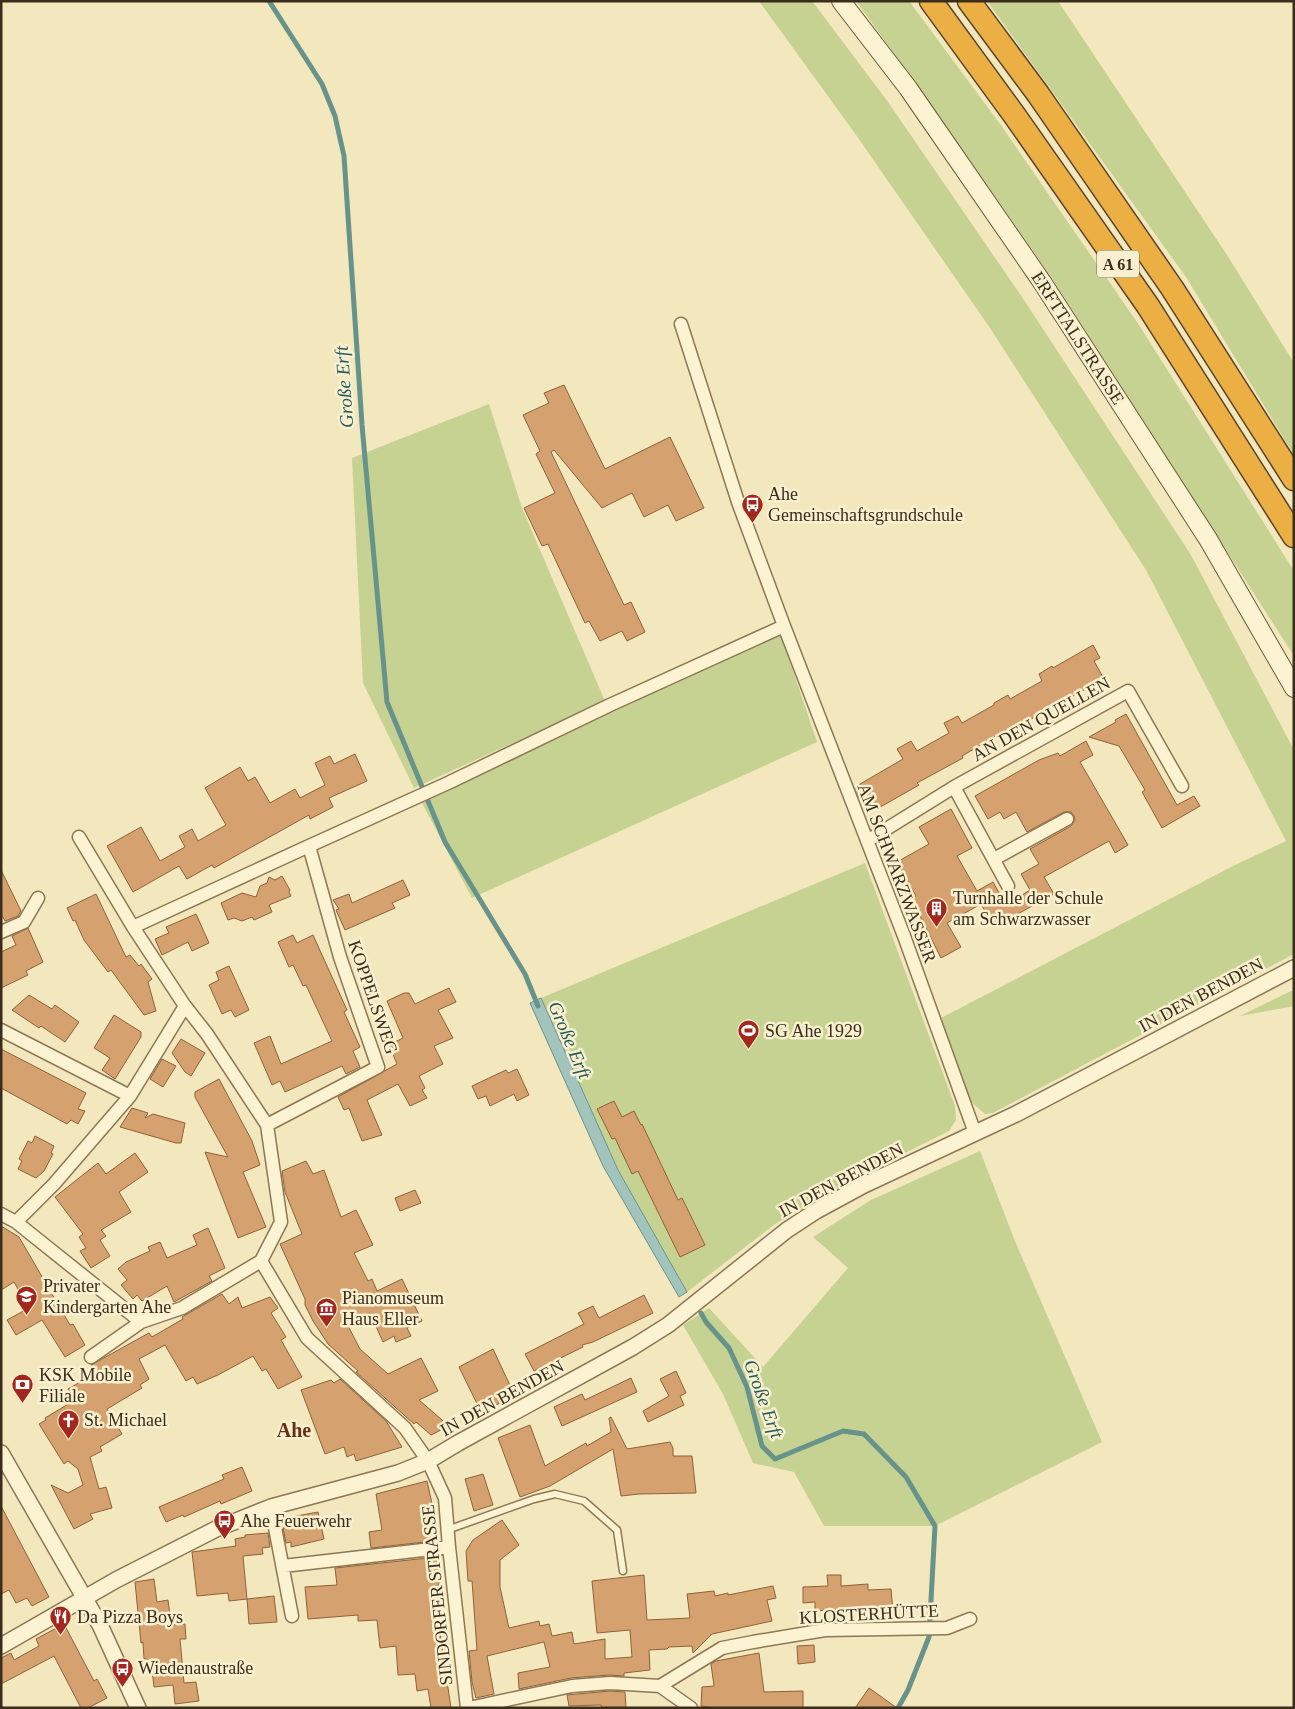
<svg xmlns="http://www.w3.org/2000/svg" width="1295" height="1709" viewBox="0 0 1295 1709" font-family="Georgia,serif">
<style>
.green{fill:#c5d291}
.water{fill:#a2c4bc;stroke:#68938b}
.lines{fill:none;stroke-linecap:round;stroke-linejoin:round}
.stream{stroke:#68938b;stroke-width:5}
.building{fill:#d5a26f;stroke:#8f6138}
.service-casing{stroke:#8d7755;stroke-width:9}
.minor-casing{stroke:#8d7755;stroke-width:15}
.tertiary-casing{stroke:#8d7755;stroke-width:18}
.secondary-casing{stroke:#6f5838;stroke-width:20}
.motorway-casing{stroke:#5a442a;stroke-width:25}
.service{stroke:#fcf3d2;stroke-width:6}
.minor{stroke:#fcf3d2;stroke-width:12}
.tertiary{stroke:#fcf3d2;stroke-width:15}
.secondary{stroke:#fcf3d2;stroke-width:18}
.motorway{stroke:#ecaf44;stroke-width:22}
.labels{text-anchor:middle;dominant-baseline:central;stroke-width:5;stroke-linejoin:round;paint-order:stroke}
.shield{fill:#f9f0cf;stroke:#746851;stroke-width:1}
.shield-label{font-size:16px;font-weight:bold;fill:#3b2d1b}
.street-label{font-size:18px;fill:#3b2d1b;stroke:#f9f0cf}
.poi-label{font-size:18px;fill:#3b2d1b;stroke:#f9f0cf;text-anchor:start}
.water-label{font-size:19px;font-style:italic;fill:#285c5c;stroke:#f9f0cf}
.quarter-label{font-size:20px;font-weight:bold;fill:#6c2e15;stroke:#f9f0cf}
</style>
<rect width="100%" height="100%" fill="#f3e7be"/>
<path class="green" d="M759 1H812L888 102 1022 297 1191 555 1294 750V954L993 1113 985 1114 969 1100 941 1018 1233 866 1286 841 1146 570 990 328 854 132Z
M856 1H909L1000 124 1139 325 1294 571V656L1050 275 917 85Z
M987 1H1058L1227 255 1294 363V455L1186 277Z
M489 404 522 508 605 701 414 788 363 683 352 458Z
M780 632 817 742 472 898 422 803Z
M865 863 955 1106 956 1120 949 1131 855 1178 775 1224 687 1292 618 1170 541 998Z
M1294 990V1006L1240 1016 1289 992Z
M980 1151 1017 1246 1102 1442 935 1526H824L794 1472 753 1463 723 1394 683 1325 709 1308 763 1367 848 1268 813 1237 871 1200Z"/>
<path class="water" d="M541 998 618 1170 687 1292 679 1297 603 1166 530 1003Z"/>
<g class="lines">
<path class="stream" d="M269 1 322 84 335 116 344 156 362 425 387 702 445 842 525 974 538 1006
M701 1313 706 1322 729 1348 747 1387 762 1446 775 1459 843 1431 864 1434 906 1477 935 1526 929 1637 908 1690 898 1708"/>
</g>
<path class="building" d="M564 385 605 469 670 437 704 508 676 521 668 505 644 517 632 493 602 508 554 450 551 452 624 605 631 602 645 632 627 641 622 631 600 641 589 621 585 623 548 544 542 546 524 508 555 493 536 454 540 451 523 415 549 403 544 393Z
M1093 645 1100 658 1094 661 1104 679 1024 723 1022 721 962 756 963 758 917 783 919 785 875 810 866 796 859 798 855 787 903 759 897 749 911 741 917 751 949 733 944 723 958 716 962 723 994 705V703L1008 695 1010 699 1042 681 1039 674 1052 666 1053 668Z
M1126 714 1177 805 1194 796 1200 806 1162 828 1142 792 1145 790 1119 746 1089 737 1116 722 1115 720Z
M1086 741 1093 755 1080 762 1128 845 1115 853 1109 841 1044 877 1054 894 994 927 981 904 947 923 961 947 941 958 911 898 916 896 897 862 929 844 919 827 951 809 972 848 957 856 977 891 993 882 1006 905 1030 890 1021 874 1039 864 1030 849 1071 826 1075 820 1074 816 1071 812H1064L1027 832 1016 812 1004 819 1000 812 988 819 975 796 1039 760 1058 753 1060 756Z
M355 754 367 781 329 798 333 807 310 819 309 815 214 868 212 865 187 879 179 866 133 892 107 846 141 827 160 861 185 847 179 836 192 829 198 841 226 825 205 788 240 767 248 781 255 777 270 803 295 789 300 798 325 785 315 763 330 756 334 764Z
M1 870 21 911 18 916 5 921 1 914Z
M282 876 290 890 289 892 291 896 269 905 272 912 254 920 252 917 242 921 234 918 228 920 221 903 242 893 256 897 260 886 267 883 269 877 275 880Z
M403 880 410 895 392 903 395 908 345 930 336 910 339 909 333 900 349 894 352 903Z
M96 894 126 957 130 955 139 966 141 964 152 979 148 982 156 1011 144 1015 111 970 108 972 84 940 75 920 73 921 67 908Z
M196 914 209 943 192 951 188 942 162 955 155 939 169 933 166 927Z
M28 928 43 962 26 971 28 975 1 988V952L16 945 12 936Z
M293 935 297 943 313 935 347 1010 344 1012 360 1047 353 1051 360 1067 346 1074 342 1066 285 1092 280 1081 272 1085 254 1043 270 1036 281 1064 332 1041 306 985 303 986 293 965 289 967 278 942Z
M229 966 249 1010 235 1017 231 1010 222 1014 209 985 219 980 216 972Z
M449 988 456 1002 438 1010 453 1038 434 1046 443 1064 419 1076 425 1088 422 1090 427 1098 410 1106 398 1084 367 1100 382 1135 362 1141 349 1108 344 1110 338 1097 397 1064 389 1045 403 1038 387 1001 404 993H409L415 1004Z
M29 995 52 1009 55 1005 79 1022 65 1042 41 1026 39 1028 12 1010Z
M114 1015 141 1032V1037L115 1079 102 1070 110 1058 94 1048Z
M181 1039 205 1053 191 1076 185 1072 172 1053Z
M1 1049 86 1093 78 1109 85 1111 78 1124 71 1120 67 1124 1 1088Z
M162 1059 176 1066 163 1087 150 1079Z
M517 1069 529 1095 517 1101 514 1094 490 1106 486 1096 478 1099 472 1086 506 1070 508 1073Z
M219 1079 252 1141 260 1165 243 1172 266 1227 238 1238 205 1152 228 1157 195 1097V1092Z
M614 1101 622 1117 634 1111 641 1125 642 1124 678 1200 682 1198 705 1245 680 1257 638 1171 632 1174 615 1138 612 1139 597 1109Z
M132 1108 148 1113 145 1118 153 1114 185 1123 181 1143H176L120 1127Z
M35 1136 54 1146 51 1153 53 1154 44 1171 36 1178 18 1169 22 1161 19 1159 28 1141 32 1143Z
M135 1153 148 1172 119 1192 131 1212 101 1230 106 1236 100 1240 110 1256 91 1268 80 1251 86 1248 79 1237 83 1234 55 1197 98 1163 106 1174Z
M306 1161 313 1174 324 1170 341 1217 356 1210 373 1245 354 1253 368 1281 372 1279 377 1291 402 1279 422 1321 407 1328 411 1336 396 1342 394 1336 383 1342 370 1313 346 1322 360 1349 388 1374 421 1358 438 1391 419 1400 449 1426 431 1435 416 1422 414 1424 356 1372 358 1371 328 1344 313 1321 305 1305V1299L280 1244 302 1234 285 1192 282 1171Z
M415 1190 421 1203 400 1211 395 1198Z
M1 1226 19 1237 70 1325 73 1324 85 1345 65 1357 42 1320 16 1335 7 1320 29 1308 14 1282 1 1290Z
M208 1228 225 1268 209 1276 212 1281 174 1302 167 1286 142 1301 137 1295 133 1299 121 1285 127 1280 118 1269 126 1262 150 1251 148 1247 160 1242 167 1258 197 1245 193 1235Z
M222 1294 229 1304 238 1297 242 1308 270 1297 278 1308 271 1313 286 1337 281 1340 302 1377 278 1389 266 1369 262 1371 253 1356 218 1375 197 1384 193 1377 186 1381 165 1345 139 1359 149 1379 140 1385 142 1388 107 1409 122 1434 100 1447 102 1451 90 1457 99 1489 106 1487 112 1508 90 1514 93 1519 74 1529 51 1485 68 1493 83 1485 78 1469 68 1461 64 1464 39 1424 46 1420 45 1418 75 1400 68 1389 96 1373 91 1365 149 1333 152 1337 183 1319 182 1317Z
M644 1295 653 1313 593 1342 582 1345 583 1347 534 1371 525 1354 584 1324 578 1313 593 1306 599 1318Z
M493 1349 515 1396 481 1412 459 1367Z
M676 1371 686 1393 680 1396 684 1405 648 1422 643 1411 669 1396 660 1379Z
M631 1378 637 1392 562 1426 554 1407 582 1394 585 1400Z
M340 1379 386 1421 402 1447 356 1461 354 1454 347 1457 344 1447 325 1454 301 1390 331 1380 334 1383Z
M611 1417 627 1449 670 1442 673 1448V1456H692L696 1493 639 1494 621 1496 613 1449 550 1486 520 1497 498 1438 530 1425 545 1466 586 1443 587 1446 611 1432 609 1418Z
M242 1467 252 1491 221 1504 220 1501 184 1517 183 1515 166 1522 159 1507 224 1479 222 1475Z
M483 1474 493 1505 474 1511 465 1479Z
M427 1481 433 1508 435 1526H432L434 1541 371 1548 369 1532 382 1530 376 1494Z
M1 1506 49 1597 32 1606 27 1598 16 1603 9 1590 1 1594Z
M318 1512 324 1539 291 1547V1542L286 1543 283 1528 287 1527 286 1518Z
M502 1520 519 1545 500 1560V1587L509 1628 539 1621 540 1626 549 1624 552 1636 572 1632 574 1644 605 1639V1659L632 1657 630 1630 597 1633 592 1581 644 1575 647 1620 690 1618 687 1594 714 1591 715 1596 728 1593V1595L773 1586 776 1598 767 1600 772 1621 712 1634 693 1653 692 1646 669 1647 667 1649 649 1650 650 1670 624 1673V1676L609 1675 571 1678 519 1689 518 1673 550 1667 544 1642 487 1656 494 1694 476 1698 472 1682 469 1651 477 1650 472 1581H468L466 1551 473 1540Z
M268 1533 270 1547 262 1548 263 1554 243 1556 247 1599 274 1596 277 1622 249 1624 247 1599 229 1601 228 1593 197 1596 192 1552 236 1546 235 1539 245 1537V1535Z
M437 1557 440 1599 435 1600 451 1708H431L428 1689 417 1691 415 1674 398 1675 396 1646 380 1648 377 1620 358 1621V1615L308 1619 305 1587 337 1585 335 1568Z
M827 1575H841V1586L868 1584V1590L891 1589 893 1612H875V1607L815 1611V1602L803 1603V1587L828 1586Z
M154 1579 157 1602 168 1600 171 1625 185 1624 186 1639H180L184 1683 196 1682 199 1701 175 1704 173 1685 154 1687 152 1669 148 1670 147 1659H144L143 1642 141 1643 135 1582Z
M64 1624 94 1681 97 1679 107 1698 88 1708H81L54 1656 1 1684V1658L11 1653 14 1660 39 1646 36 1639Z
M814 1645 815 1662 798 1664 797 1646Z
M759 1653 764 1692 803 1691V1708H714L701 1706 702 1687 714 1686 711 1664 716 1661Z
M869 1688 897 1708H855Z
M610 1691 625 1692 626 1708H602L601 1705 569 1706 567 1695Z"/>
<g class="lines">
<defs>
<path id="service" d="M447 1530 534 1499 555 1494 584 1501 617 1530 623 1571"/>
<path id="minor" d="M681 324 738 502 784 626 904 936 975 1133
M954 787 1008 886
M79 837 133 927 309 846
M867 841 954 787 1128 691 1182 786
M994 859 1067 819
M133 927 185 1006
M1 932 24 922 38 898
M1 1030 130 1096
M1 1214 16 1222 141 1322
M16 1222 54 1184 130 1096 185 1006 207 1034 267 1125
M261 1261 281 1222 267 1125 378 1067 340 957 309 846 448 783 610 705 784 626
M91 1357 141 1322 182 1308 261 1261 307 1338 405 1428 428 1461 445 1498 449 1547 467 1708
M271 1507 292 1616
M283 1566 449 1547
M660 1686 691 1708
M469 1708 572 1686 610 1683 660 1686 722 1648 753 1642 825 1630 947 1628 970 1619"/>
<path id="tertiary" d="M1 1453 100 1625 138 1708
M1 1646 116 1580 216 1529 271 1507 398 1473 428 1461 458 1443 633 1347 668 1325 787 1230 816 1211 864 1185 1016 1114 1294 968"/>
<path id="secondary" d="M841 1 908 88 1042 282 1208 539 1294 688"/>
<path id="motorway" d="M931 1 1015 116 1148 306 1294 536
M969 1 1038 94 1172 288 1294 479"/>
</defs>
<use href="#service" class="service-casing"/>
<use href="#minor" class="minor-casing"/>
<use href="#tertiary" class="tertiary-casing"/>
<use href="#secondary" class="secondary-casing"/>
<use href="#motorway" class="motorway-casing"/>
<use href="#service" class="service"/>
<use href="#minor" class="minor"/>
<use href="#tertiary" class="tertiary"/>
<use href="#secondary" class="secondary"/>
<use href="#motorway" class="motorway"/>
</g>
<defs>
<symbol id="bus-pin" viewBox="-11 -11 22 30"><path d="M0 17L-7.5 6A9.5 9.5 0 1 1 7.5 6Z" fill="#a3271e" stroke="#f9f0cf"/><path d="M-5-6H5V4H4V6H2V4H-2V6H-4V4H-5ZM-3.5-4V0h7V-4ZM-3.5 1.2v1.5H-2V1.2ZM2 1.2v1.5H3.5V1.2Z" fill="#fff"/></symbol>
<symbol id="building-pin" viewBox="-11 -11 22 30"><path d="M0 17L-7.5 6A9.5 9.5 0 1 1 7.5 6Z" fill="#a3271e" stroke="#f9f0cf"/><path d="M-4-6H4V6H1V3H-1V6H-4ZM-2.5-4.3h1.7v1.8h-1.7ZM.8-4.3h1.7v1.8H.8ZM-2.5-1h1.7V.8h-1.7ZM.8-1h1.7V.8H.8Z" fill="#fff"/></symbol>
<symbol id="stadium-pin" viewBox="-11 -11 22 30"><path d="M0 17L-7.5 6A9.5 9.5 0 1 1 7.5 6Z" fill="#a3271e" stroke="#f9f0cf"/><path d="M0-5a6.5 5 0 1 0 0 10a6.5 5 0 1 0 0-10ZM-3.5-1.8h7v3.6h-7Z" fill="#fff"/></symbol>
<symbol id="school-pin" viewBox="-11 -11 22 30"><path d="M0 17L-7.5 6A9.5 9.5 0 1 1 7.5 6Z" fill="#a3271e" stroke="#f9f0cf"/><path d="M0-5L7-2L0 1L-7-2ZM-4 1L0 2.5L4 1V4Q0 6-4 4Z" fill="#fff"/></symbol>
<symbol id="museum-pin" viewBox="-11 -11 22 30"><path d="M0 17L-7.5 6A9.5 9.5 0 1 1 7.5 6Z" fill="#a3271e" stroke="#f9f0cf"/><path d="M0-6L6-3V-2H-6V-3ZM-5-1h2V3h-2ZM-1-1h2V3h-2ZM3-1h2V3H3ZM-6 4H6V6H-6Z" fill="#fff"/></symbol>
<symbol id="bank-pin" viewBox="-11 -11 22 30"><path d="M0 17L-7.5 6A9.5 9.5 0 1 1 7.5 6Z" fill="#a3271e" stroke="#f9f0cf"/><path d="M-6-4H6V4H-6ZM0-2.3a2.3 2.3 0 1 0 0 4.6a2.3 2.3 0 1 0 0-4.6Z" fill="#fff"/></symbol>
<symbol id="church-pin" viewBox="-11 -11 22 30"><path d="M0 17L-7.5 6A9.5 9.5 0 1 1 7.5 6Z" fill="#a3271e" stroke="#f9f0cf"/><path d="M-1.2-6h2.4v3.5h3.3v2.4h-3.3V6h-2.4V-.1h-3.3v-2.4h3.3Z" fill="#fff"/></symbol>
<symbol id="restaurant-pin" viewBox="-11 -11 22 30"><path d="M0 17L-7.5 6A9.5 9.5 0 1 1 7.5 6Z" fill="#a3271e" stroke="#f9f0cf"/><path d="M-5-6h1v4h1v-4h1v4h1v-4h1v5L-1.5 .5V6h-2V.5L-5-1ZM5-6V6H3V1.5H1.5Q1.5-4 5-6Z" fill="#fff"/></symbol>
</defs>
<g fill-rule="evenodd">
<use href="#bus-pin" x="740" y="492" width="25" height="34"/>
<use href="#building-pin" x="924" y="896" width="25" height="34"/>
<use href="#stadium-pin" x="736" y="1018" width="25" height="34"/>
<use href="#school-pin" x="14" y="1284" width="25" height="34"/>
<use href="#museum-pin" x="314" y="1296" width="25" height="34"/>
<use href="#bank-pin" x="10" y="1372" width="25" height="34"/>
<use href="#church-pin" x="56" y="1408" width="25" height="34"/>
<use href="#bus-pin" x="212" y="1508" width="25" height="34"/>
<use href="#restaurant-pin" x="48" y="1604" width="25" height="34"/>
<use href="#bus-pin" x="110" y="1656" width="25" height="34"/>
</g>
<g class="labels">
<rect class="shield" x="1097" y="250.5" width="42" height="27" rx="4"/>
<g class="shield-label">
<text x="1118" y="264">A 61</text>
</g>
<g class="street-label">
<text transform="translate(1078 338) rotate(57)">ERFTTALSTRASSE</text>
<text transform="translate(1041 719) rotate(-29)">AN DEN QUELLEN</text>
<text transform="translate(897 873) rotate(69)">AM SCHWARZWASSER</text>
<text transform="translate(1201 995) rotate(-28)">IN DEN BENDEN</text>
<text transform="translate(373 997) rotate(71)">KOPPELSWEG</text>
<text transform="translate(841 1180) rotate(-28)">IN DEN BENDEN</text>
<text transform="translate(502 1398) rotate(-29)">IN DEN BENDEN</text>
<text transform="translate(437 1595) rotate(-96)">SINDORFER STRASSE</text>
<text transform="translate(869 1614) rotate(-3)">KLOSTERHÜTTE</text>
</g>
<g class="poi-label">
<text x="768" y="494">Ahe<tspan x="768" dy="21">Gemeinschaftsgrundschule</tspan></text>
<text x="953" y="898">Turnhalle der Schule<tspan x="953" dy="21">am Schwarzwasser</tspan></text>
<text x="765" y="1031">SG Ahe 1929</text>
<text x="43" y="1286">Privater<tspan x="43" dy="21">Kindergarten Ahe</tspan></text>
<text x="342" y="1298">Pianomuseum<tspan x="342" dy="21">Haus Eller</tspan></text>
<text x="39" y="1375">KSK Mobile<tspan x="39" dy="21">Filiale</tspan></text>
<text x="84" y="1420">St. Michael</text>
<text x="240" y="1521">Ahe Feuerwehr</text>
<text x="77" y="1617">Da Pizza Boys</text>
<text x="138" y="1668">Wiedenaustraße</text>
</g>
<g class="water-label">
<text transform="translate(344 387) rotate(-94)">Große Erft</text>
<text transform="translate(570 1040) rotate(67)">Große Erft</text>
<text transform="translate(764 1399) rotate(70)">Große Erft</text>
</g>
<g class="quarter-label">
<text x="294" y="1430">Ahe</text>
</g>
</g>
<rect width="1295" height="1709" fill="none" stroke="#3b2d1b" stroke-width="5"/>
</svg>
